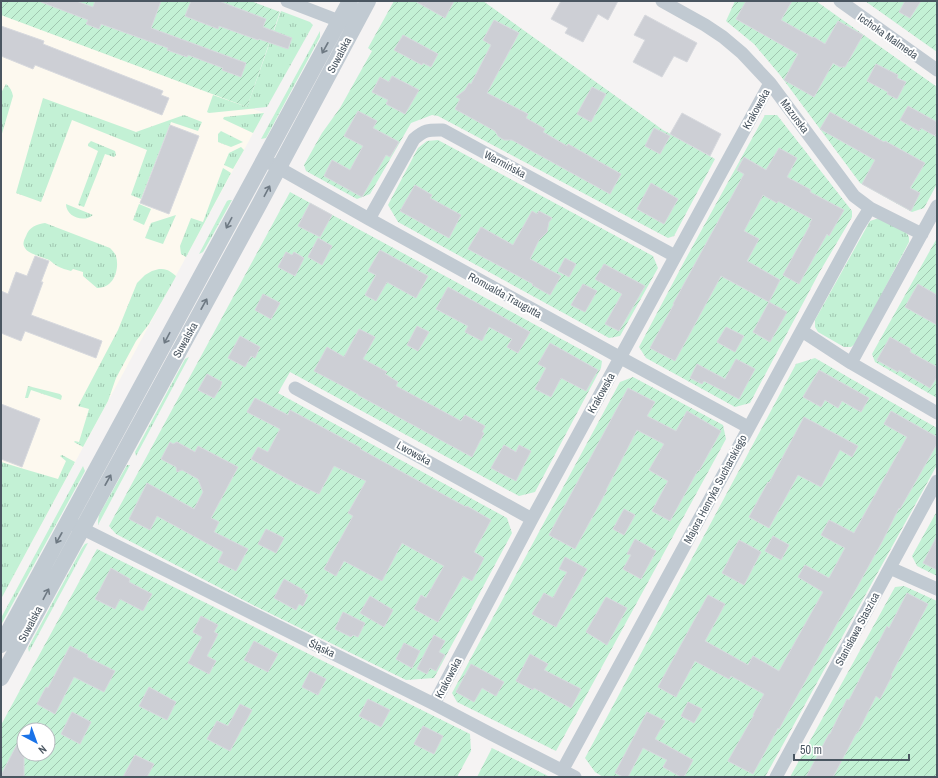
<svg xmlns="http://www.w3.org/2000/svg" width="938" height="778" viewBox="0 0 938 778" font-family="'Archivo Narrow',sans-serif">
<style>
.commercial{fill:#fdf9ef}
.grass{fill:url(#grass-tufts)}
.garden{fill:url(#garden-furrows);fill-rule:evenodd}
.building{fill:#cdcfd5;stroke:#d7d9de}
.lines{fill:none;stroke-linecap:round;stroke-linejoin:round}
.minor{stroke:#c1cad2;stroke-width:13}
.tertiary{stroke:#c1cad2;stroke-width:16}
.oneway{stroke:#6e7983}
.labels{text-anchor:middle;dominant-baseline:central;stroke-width:4;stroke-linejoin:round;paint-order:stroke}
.street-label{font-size:11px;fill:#4a5661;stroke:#fff}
</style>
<defs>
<pattern id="grass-tufts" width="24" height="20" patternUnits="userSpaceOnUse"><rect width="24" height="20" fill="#c3f1d5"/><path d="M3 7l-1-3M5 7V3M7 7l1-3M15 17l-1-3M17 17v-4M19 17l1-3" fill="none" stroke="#a0c6b0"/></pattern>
<pattern id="garden-furrows" width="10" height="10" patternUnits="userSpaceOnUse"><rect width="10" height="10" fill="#c3f1d5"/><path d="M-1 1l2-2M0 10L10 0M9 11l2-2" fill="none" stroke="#a0c6b0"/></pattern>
</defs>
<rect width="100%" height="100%" fill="#f5f3f3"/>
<path class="commercial" d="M1 14 264 113 1 599Z"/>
<path class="grass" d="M281 11 310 22 313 25 267 107 209 113 207 112 213 95 247 107Z
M320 31V37L266 138 261 139Z
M6 84C10 87 12 91 13 96L1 137V93Z
M43 98 136 132 184 115 202 122 198 131 171 122 141 199 131 195 147 150 72 120 41 202 16 193Z
M264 113 253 133 223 119 224 117Z
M221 131 243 142 231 147 218 142V134Z
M91 141 115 151 116 155 114 157 105 154 84 207 78 205 98 151 88 146V144Z
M241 147 244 150 233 169 224 165 229 153Z
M223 168 231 173 186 257 181 254 180 246 191 218 203 222Z
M229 200H232L206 247 203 252 199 254 227 201Z
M66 204 93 215C84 223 66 217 66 204Z
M139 204 151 209 144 225 133 220Z
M176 215 163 244 145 238 151 223Z
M876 219H882L906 232 909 237V242L856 343 851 347H844L818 332 815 327V320L870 221Z
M45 223 110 248C112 250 115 253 116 256 120 270 113 289 97 288L83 276V272L73 269 71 271C67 270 61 268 57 266 54 264 52 262 49 260 43 257 28 254 25 248 22 244 24 240 26 236 29 227 37 224 45 223Z
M159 269C167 269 169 270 176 276L174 280 149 324 136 341 116 378 108 401 83 447 74 442 75 441 79 442 89 409 78 406 118 330 137 283 145 275 152 271Z
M189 357 136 456 135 452 185 359Z
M28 386 60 394 62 396 61 400 31 390 28 398H25Z
M62 455 75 462 1 599V462L24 469 58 479 66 461 60 456Z
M127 465H130L98 525V521L99 515Z
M83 466 85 471 1 625V618Z
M88 543 29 652 28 648 82 548 85 544Z"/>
<path class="garden" d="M1 1H251L280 12 247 107 1 15Z
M394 1H483L663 130 715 159 674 236 668 238 438 116 432 115 411 123 370 194 357 199 306 171 304 165 322 133 340 108 372 51 368 48Z
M735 1H816L937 87V184L924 208 912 212 860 183 780 75 754 44 726 21Z
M865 1H937V52Z
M765 115H777L852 211V217L819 273 750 403 735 407 646 358 639 347 684 262Z
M438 140 653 256 658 268 620 336 609 338 398 222 388 205 418 148 427 141Z
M290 192 602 361 601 368 535 492 519 496 290 372 278 393 507 518 512 533 434 678 406 680 253 605 116 534 109 526Z
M937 238V398L875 362 872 354Z
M815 358 893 403 937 428V465L765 777H603L595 772 585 758 796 364Z
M633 377 723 425 726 439 556 751 457 702 452 693 620 382Z
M937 511V576L917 566 912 556Z
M97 549 470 734 471 751 457 777H1V725ZM24 730H48V754H24Z
M904 586 937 601V777H790L895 587Z
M492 748 550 777H477Z"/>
<path class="building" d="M42 1H76L93 7 95 1H161L151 28 246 63 241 77 222 70 223 68 188 55 187 57 167 50 168 48 101 24 99 29 86 24 88 20 41 2Z
M191 1H219L266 19 263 27 292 38 288 49 259 39 258 40 219 26 218 29 185 16Z
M415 1H454L445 18Z
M561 1H618L608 20 598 14 583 42 565 33 568 28 551 19Z
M746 1H792L781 20 813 38 814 37 825 44 838 21 863 35 845 67H840L833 63 814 97 784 80 798 54 736 19Z
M905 1H921L910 18 899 12Z
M645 15 697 43 687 62 674 56 662 77 633 62 645 40 634 35Z
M494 20 519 33 487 93 528 114 526 118 545 129 543 132 567 146 568 144 621 174 610 194 512 140H504L498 136 495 131 455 109 460 99 456 97 465 90 469 83 471 84 491 45 483 40Z
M1 26 44 41 43 44 163 91 161 95 169 98 162 115 35 65 33 69 1 56Z
M403 35 438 54 431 67 423 63 422 65 394 50Z
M876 64 898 75 897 78 906 82 897 99 887 94 888 92 867 81Z
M392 76 419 90 405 114 386 104 388 100 372 92 380 77 389 82Z
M592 87 606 94 591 122 577 114Z
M908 106 937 122V137L921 128 919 131 900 120Z
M358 111 377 121 373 128 399 142 390 157 386 155 362 197 324 176 332 160 350 170 363 146 344 136Z
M830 112 884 142 885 141 925 163 910 188 920 193 911 211 862 184 875 160 820 129Z
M682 113 721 134 710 156 670 134Z
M170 125 199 136 169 214 140 203Z
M654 128 670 136 660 154 645 146Z
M779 148 797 158 787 177 811 190 810 192 844 210 829 236 827 234 799 284 783 275 810 225H809L812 219 778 201 777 203 763 195 744 231 759 239 747 261 780 280 769 302 721 276 675 361 650 348 674 304H673L744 174 737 170 744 157 766 170Z
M651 183 678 199 664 224 637 209Z
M415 185 432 195 430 198 461 215 449 238 400 211Z
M310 203 332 215 320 237 298 226Z
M532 211 537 214 539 211 552 218 549 222 547 232 539 240 530 259 561 276 550 295 532 285 533 284 468 249 481 227 513 245Z
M318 238 332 246 322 265 308 257Z
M380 250 428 276 416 298 387 282 376 301 365 295 376 275 368 271Z
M286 252 292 255 294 252 304 258 295 276 278 267Z
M35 256 49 261 41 282H43L31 315 102 341 96 358 25 331 21 341 1 333V291L8 294 16 272 27 276Z
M565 258 576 264 569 277 558 271Z
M604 264 645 286 619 331 605 324 622 294 595 279Z
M583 284 597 291 585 312 571 305Z
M918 284 937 295V325L905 307Z
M448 287 530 332 518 353 507 347 512 339 489 327 482 341 465 332 468 326 436 309Z
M263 294 280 303 271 319 255 310Z
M769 302 787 312 770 342 753 332Z
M417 326 429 332 418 351 407 345Z
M726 327 744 336 735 352 717 342Z
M359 329 375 337 363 359 387 372 385 374 398 382 396 386 459 420 461 421 465 415 485 426 482 432 484 433 472 457 358 395V394L314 371 327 347 344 357Z
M240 336 260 347 255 358 251 356 245 367 228 358Z
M890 337 911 349 910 352 937 367V377L930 388 899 370 898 372 877 360Z
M550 343 598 370 586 391 561 378 551 397 535 389 546 368 538 364Z
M736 359 755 369 739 399 704 381 702 384 690 378 697 364 725 379Z
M819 370 869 398 861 412 842 401 838 408 825 400 821 407 803 397Z
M207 374 222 382 220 388 214 398 198 390Z
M628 388 655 402 647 416 676 431 687 411 721 431 699 471 698 470 670 521 652 511 668 481 649 470 664 444 637 430 606 490H607L575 549 549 535Z
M255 398 288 415 290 410 361 448 360 449 466 507 467 506 491 520 474 552 484 558 472 581 463 576 438 622 414 609 421 595 426 598 444 566 402 543 382 581 344 561 336 576 324 569 353 516 348 513 366 481 334 466 319 494 295 483 251 459 258 447 268 452 280 429 247 412Z
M1 404 40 419 22 467 1 459Z
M891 411 937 437V444L900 509 899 508 883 540 779 729 778 728 753 774 728 761 754 715H753L764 694 731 676 729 679 695 661 676 697 658 687 708 595 725 604 705 641 748 665 753 656 779 671 823 592 798 577 805 565 829 578 845 548 821 535 829 520 854 533 907 437 884 424Z
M804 417 858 446 852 457 840 450 821 487 798 475 769 528 749 517 768 482 769 483Z
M170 442 173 444 177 442 195 452 198 446 238 467 211 518 219 522 214 532 248 549 236 571 218 562 223 552 157 516 150 530 129 519 147 483 194 509 203 492 198 479 182 470 177 472 176 467 161 459Z
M504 445 516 452 519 445 531 451 516 481 491 468Z
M624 509 635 515 624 535 613 529Z
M266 529 284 538 276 553 258 544Z
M773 536 789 545 781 560 765 551Z
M937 536V570L923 563Z
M635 539 656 551 641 579 623 569 631 555 627 554Z
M739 540 761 552 744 585 722 573Z
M565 557 587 569 556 627 532 614 544 593 553 598 567 572 559 569Z
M111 568 130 579 129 582 152 594 143 611 120 599 115 609 95 599Z
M284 579 305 591 304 593 308 595 303 606 299 604 296 610 274 598Z
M907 593 928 604 891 675 892 676 880 699 876 696 858 732H857L833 777H806L829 734H830L847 699 849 700 887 626 889 628Z
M370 596 393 610 384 627 360 613Z
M606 597 627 608 607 645 586 632Z
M343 612 365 623 358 637 353 635 351 637 335 629Z
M201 616 218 625 214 632 218 634 207 656 216 661 209 674 188 663 202 637 193 632Z
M434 635 445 641 439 652 445 655 436 671 430 668 427 674 417 669Z
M254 641 278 654 268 672 244 660Z
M404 643 420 651 412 668 396 659Z
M70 646 88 655 87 657 115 671 104 692 74 677 55 714 37 704 46 687 48 688Z
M530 654 548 664 544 670 581 689 571 708 534 688 533 690 516 681Z
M471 664 504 682 496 696 482 688 474 702 456 692Z
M310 671 326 679 318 695 302 687Z
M149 687 176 702 167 720 139 706Z
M368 699 390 710 381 727 359 716Z
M688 702 702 709 694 723 681 716Z
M240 704 252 710 230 751 207 739 217 721 228 726Z
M72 712 91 722 80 744 61 734Z
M647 712 665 721 655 739 693 760 684 777H681L663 767 667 760 643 748 628 777H623L615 773Z
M423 726 443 736 434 754 414 744Z
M24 731V777H1V775Z
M135 755 154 764 147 777H123Z"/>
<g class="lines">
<path class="minor" d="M287 1 347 24
M662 1 705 25 723 37 742 53 770 83 854 196 870 208 922 234
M840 1 937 70
M270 163 369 219 621 358 748 427
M369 219 414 139C426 129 429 130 443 130L675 256
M802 331 851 363 937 413
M851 363 937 206
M295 388 532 519
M73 524 434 704 491 734 575 777
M890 568 937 589
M434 704 532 519 770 83
M562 771 858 227 870 208
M776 777 937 481"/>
<path class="tertiary" d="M1 645 350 1
M1 678 260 203 368 1"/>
</g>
<defs><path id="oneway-shaft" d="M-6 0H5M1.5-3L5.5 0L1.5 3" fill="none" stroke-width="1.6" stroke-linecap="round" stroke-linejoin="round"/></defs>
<g class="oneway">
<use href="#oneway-shaft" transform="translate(325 48) rotate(119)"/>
<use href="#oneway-shaft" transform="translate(267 191) rotate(-62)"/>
<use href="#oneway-shaft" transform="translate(229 223) rotate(118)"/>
<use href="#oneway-shaft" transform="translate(204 304) rotate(-61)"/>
<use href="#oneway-shaft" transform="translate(167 338) rotate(118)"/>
<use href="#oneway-shaft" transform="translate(108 480) rotate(-61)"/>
<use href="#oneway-shaft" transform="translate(59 538) rotate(119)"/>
<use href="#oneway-shaft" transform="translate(46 594) rotate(-62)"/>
</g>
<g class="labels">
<g class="street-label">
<text transform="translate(888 36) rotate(35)">Icchoka Malmeda</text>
<text transform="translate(339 55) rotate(-62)">Suwalska</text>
<text transform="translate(756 109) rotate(-61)">Krakowska</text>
<text transform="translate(795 116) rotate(53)">Mazurska</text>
<text transform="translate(505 164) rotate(28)">Warmińska</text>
<text transform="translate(505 295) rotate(29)">Romualda Traugutta</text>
<text transform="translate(185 340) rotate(-61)">Suwalska</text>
<text transform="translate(601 393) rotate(-61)">Krakowska</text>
<text transform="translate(414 453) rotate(29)">Lwowska</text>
<text transform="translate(715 489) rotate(-62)">Majora Henryka Sucharskiego</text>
<text transform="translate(30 624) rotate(-62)">Suwalska</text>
<text transform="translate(857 629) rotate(-62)">Stanisława Staszica</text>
<text transform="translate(322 648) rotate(26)">Śląska</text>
<text transform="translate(448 678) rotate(-62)">Krakowska</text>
</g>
</g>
<rect width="938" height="778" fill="none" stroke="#4a5661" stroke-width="4"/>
<g transform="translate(36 742) rotate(139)"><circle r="19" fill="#ffffff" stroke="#b7bbc0"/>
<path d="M0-3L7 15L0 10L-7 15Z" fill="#1a73e8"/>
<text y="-6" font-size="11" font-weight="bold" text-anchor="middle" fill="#4a5661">N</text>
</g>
<path d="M794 754v6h115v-6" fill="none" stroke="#4a5661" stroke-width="2"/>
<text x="800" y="754" font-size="12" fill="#4a5661" stroke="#ffffff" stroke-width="3" paint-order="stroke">50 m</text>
</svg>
